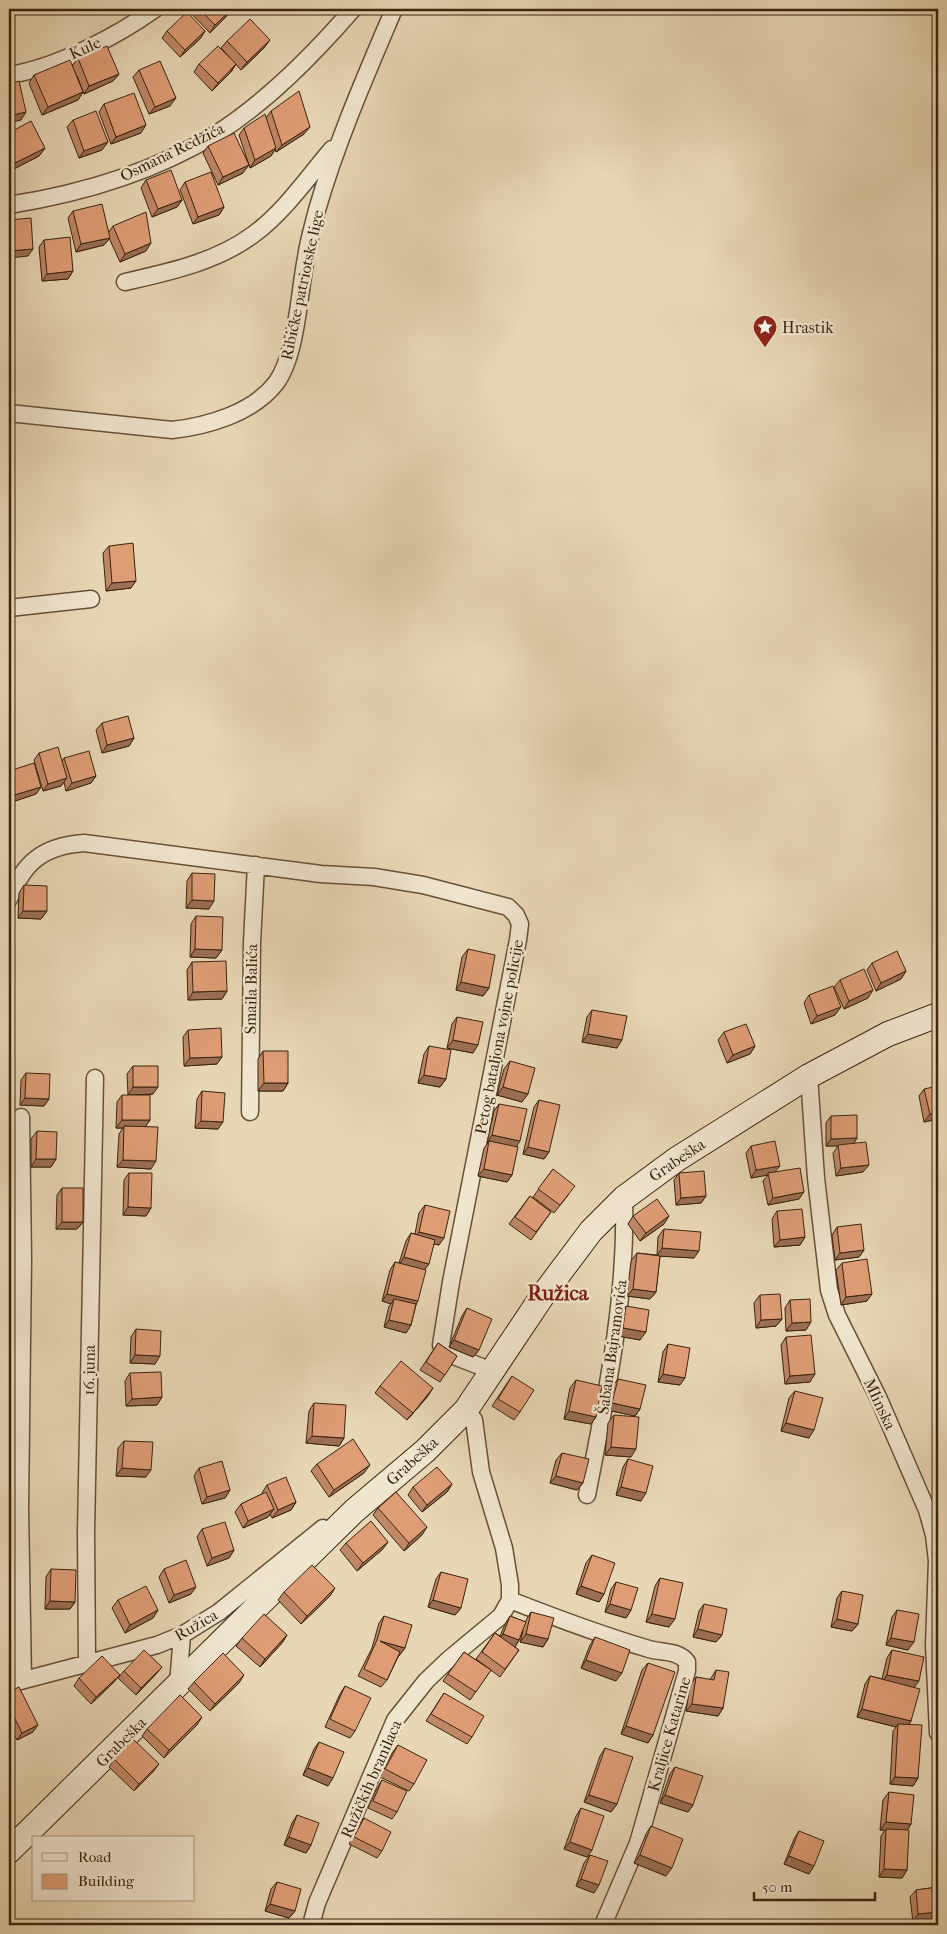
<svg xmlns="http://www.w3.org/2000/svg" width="947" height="1934" viewBox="0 0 947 1934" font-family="'IM FELL French Canon',serif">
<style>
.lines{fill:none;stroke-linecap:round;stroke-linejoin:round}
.street-casing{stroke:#665137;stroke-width:19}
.secondary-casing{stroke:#3a240d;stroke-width:26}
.street{stroke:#f0e5cf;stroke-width:16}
.secondary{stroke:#f0e5cf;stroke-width:24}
.wall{fill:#c08765;stroke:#3a240d}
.shaded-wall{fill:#9c6e53;stroke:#3a240d}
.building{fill:#df9d76;stroke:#3a240d}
.labels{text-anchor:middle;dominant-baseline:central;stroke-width:5;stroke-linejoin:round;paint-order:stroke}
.street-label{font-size:16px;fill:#3a240d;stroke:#f0e5cf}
.poi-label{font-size:16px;fill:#3a240d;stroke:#f0e5cf;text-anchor:start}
.district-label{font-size:21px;font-weight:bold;fill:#7a1f14;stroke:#f0e5cf}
</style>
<rect width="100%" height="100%" fill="#e8d7b5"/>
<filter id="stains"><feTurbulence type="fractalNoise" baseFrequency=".004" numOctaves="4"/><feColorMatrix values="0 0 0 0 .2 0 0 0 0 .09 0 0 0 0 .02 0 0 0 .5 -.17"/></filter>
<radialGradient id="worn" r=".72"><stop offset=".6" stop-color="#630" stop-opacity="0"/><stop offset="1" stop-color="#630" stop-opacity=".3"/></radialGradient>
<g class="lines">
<defs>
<path id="street" d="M9 75C56 68 117 36 155 9
M9 205C79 194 154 172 216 134 268 101 313 55 353 9
M125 282C169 272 217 262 254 234 284 212 308 177 332 149
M9 413 172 430C208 426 253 413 276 383 297 355 299 292 306 258 308 242 313 226 317 210 337 141 366 75 394 9
M9 608 91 599
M9 899C24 862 43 846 84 843L321 874 374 877 423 885 508 907 516 915 520 924 518 940 451 1282 441 1345 446 1353 492 1371
M809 1076 816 1178 829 1290 837 1315 878 1397 927 1510 934 1535 937 1561 934 1645 938 1733
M250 1112 252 942 256 865
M21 1117 23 1259 20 1508 23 1680
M587 1495C606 1397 627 1299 624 1198
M510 1600C556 1618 601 1635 649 1649 662 1653 678 1650 687 1662V1671L638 1843 603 1925
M87 1662 86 1532 95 1078
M9 1684 157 1645 182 1635 219 1612 323 1528
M178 1684 182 1635
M311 1925 317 1903 395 1720 426 1681 448 1660 501 1616 510 1600V1585L504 1548 481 1472 474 1420 466 1410"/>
<path id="secondary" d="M9 1851 354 1511 425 1451 466 1410 543 1295 591 1231 624 1198 677 1159 809 1076 888 1034 938 1015"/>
</defs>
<use href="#street" class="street-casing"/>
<use href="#secondary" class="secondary-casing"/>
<use href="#street" class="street"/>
<use href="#secondary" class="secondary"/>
</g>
<path class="wall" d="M191 9H233L229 14 210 33 189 11Z
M167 31H205L200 39 180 57 162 38Z
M227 41 264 48 241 70 221 48Z
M78 58 119 74 113 81 84 94 77 76 83 92 78 100 42 115 29 83 34 75 72 66Z
M199 64H236L231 72 212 91 194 72Z
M139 70 170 106 149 114 133 77Z
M104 104 141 133 111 144 99 112Z
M271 111 304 134 276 152 275 149 271 156 250 168 239 135 244 128 266 118Z
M73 120 102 150 79 158 67 127Z
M9 133 45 148 39 156 10 171 9 169Z
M208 146 243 173 218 185 203 153Z
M146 180 182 200 177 207 152 217 141 188Z
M185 182 224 207 219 215 193 224 180 190Z
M73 211 108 233 113 226 146 251 120 262 109 238 104 245 76 252 68 218Z
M44 240 73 271 68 279 42 281 39 247Z
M109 546 131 588 106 591 103 553Z
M102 723 134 738 129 746 102 753 96 730Z
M39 753 62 761 64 758 96 776 91 783 66 791 64 782 61 786 43 791 34 760Z
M9 771 41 787 36 794 9 803Z
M192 873 209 909 186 908 187 881Z
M24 885 47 911 41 919 18 918 19 893Z
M196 916 222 950 216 958 190 957 191 924Z
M468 949 489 988 483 996 456 990 462 957Z
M192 962 227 991 222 999 188 1000 187 970Z
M872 963 906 971 901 979 876 991 867 970Z
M840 980 868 998 844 1009 834 987Z
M809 995 835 1015 811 1024 804 1003Z
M592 1010 617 1048 582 1042 587 1017Z
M457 1017 473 1053 447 1048 452 1024Z
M188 1030 217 1064 184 1066 183 1037Z
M724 1032 755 1046 750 1054 727 1063 718 1040Z
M429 1046 446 1079 440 1087 418 1083 424 1054Z
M263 1051 288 1083 283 1091H258V1059Z
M510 1061 522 1102 497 1095 504 1069Z
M133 1066 153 1094 128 1095 127 1074Z
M26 1073 49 1099 44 1106 20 1105 21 1080Z
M924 1089 938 1119 924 1122 919 1096Z
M202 1091 218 1129 195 1128 197 1099Z
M122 1095 150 1120 145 1127 151 1169 117 1167 119 1134 123 1128H116L117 1102Z
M539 1100 549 1152 544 1159 523 1154 534 1107Z
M499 1104 517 1146 512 1175 507 1182 478 1176 484 1148 488 1143H487L494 1111Z
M831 1116 857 1138 854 1143 863 1172 836 1176 833 1153 838 1146H826V1123Z
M37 1131 56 1159 51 1167H31V1139Z
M751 1146 775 1172 799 1199 768 1205 763 1181 768 1175 751 1178 746 1153Z
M553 1169 569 1194 554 1213 533 1197Z
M129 1173 151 1208 146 1216 123 1215 124 1180Z
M679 1173 706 1196 701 1203 676 1205 674 1180Z
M62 1188 83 1222 77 1229H56L57 1195Z
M530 1196 551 1212 531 1240 509 1224Z
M425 1205 439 1245 434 1244 425 1269 411 1325 406 1333 384 1327 389 1306 391 1304 382 1301 390 1270 395 1262 399 1263 406 1241 411 1233 415 1234 419 1213Z
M777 1211 805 1237 800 1245 774 1247 772 1219Z
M633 1216 664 1224 640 1241 628 1224Z
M837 1227 864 1250 859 1257 835 1260 832 1235Z
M664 1229 694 1258 660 1256 656 1292 650 1299 627 1296 631 1261 637 1253 657 1255 658 1237Z
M842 1263 867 1301 841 1305 836 1270Z
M760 1295 782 1319 776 1326 756 1328 754 1303Z
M790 1300 806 1330 786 1331 785 1308Z
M626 1306 640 1340 618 1336 621 1314Z
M467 1308 479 1350 473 1357 449 1347 462 1316Z
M136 1329 155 1364 130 1363 131 1337Z
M786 1337 810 1382 785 1384 781 1345Z
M438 1343 457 1356 440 1382 420 1370Z
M668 1344 680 1385 658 1382 663 1352Z
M130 1373 162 1397 157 1405 126 1406 125 1381Z
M512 1376 520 1412 514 1420 492 1406Z
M618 1379 640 1409 635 1416 607 1410 612 1387Z
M576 1380 596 1417 591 1424 564 1419 570 1388Z
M380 1386 428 1396 407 1420 375 1393Z
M795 1391 809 1438 781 1431 789 1398Z
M314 1403 344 1438 339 1446 306 1443 309 1411Z
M614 1415 631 1457 605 1455 608 1423Z
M124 1441 146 1477 116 1476 118 1448Z
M562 1453 583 1483 577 1490 550 1483 556 1460Z
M628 1459 641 1501 616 1495 623 1467Z
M317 1464 364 1473 329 1497 311 1471Z
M199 1468 230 1490 225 1498 202 1504 194 1476Z
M452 1484 447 1492 422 1512 408 1495 413 1487Z
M267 1485 296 1502 291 1510 272 1518 270 1514 268 1517 243 1528 235 1512 241 1504 262 1494V1493Z
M378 1508 422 1535 404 1551 373 1515Z
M202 1529 234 1550 229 1558 207 1566 197 1537Z
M346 1543 383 1549 357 1571 340 1550Z
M592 1555 604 1594 599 1602 576 1594 586 1563Z
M51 1569 75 1602 70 1609H45L46 1577Z
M164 1569 191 1594 169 1603 159 1577Z
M441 1572 461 1608 455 1615 428 1607 436 1579Z
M660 1578 669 1627 646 1622 655 1586Z
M616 1582 631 1610 626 1618 605 1612 611 1589Z
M842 1591 858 1624 852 1631 831 1627 837 1598Z
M284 1592 330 1596 301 1624 278 1600Z
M118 1600 158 1610 153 1618 125 1633 112 1608Z
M704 1604 722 1635 716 1642 693 1637 699 1611Z
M897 1610 908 1650 886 1645 892 1617Z
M531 1612 548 1639 543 1647 520 1642 523 1631 519 1640 515 1647 519 1650 500 1677 476 1659 495 1633 500 1636 505 1624 510 1616 525 1622Z
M384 1616 405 1648 399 1655 387 1680 381 1687 358 1676 372 1648 379 1623Z
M287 1635 282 1643 260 1667 236 1646 242 1638Z
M595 1637 616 1681 581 1668 590 1645Z
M892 1650 914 1687 911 1721 909 1724 918 1778 913 1786 890 1784 893 1731 896 1727 857 1717 865 1684 870 1676 882 1679 887 1658Z
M464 1652 491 1670 470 1700 443 1681Z
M648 1663 653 1735 648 1743 621 1734 642 1670Z
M716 1670 723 1708 718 1716 686 1711 690 1685 696 1677 710 1680 711 1678Z
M124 1671 156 1674 136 1695 118 1678Z
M79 1678 114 1682 91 1704 74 1686Z
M194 1682 239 1683 210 1711 188 1689Z
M345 1686 355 1731 350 1738 325 1727 340 1694Z
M9 1692 33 1732 17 1740 9 1725Z
M444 1693 472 1737 467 1744 426 1721Z
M197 1725 164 1758 142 1736 147 1729Z
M319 1742 328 1786 303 1775 314 1749Z
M398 1745 414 1784 409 1791 380 1777 392 1753Z
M605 1748 617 1804 611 1812 584 1802 600 1756Z
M114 1759 153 1772 134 1791 109 1767Z
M675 1767 693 1805 688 1812 660 1803 670 1774Z
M382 1780 397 1812 392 1819 368 1808 377 1788Z
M889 1792 911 1824 907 1830V1870L902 1878 879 1877 881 1836 885 1830H880L883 1800Z
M581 1808 592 1850 587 1857 564 1849 576 1816Z
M297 1815 311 1845 306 1853 284 1845 292 1823Z
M364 1818 382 1851 377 1858 349 1844 358 1826Z
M651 1826 666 1876 634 1863 646 1834Z
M799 1831 809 1874 784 1864 794 1839Z
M590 1855 594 1893 576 1886 584 1863Z
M277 1882 295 1911 289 1918 265 1911 271 1889Z
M938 1887 913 1922 910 1897 916 1890Z"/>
<path class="shaded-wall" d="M232 9H233L229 14 210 33 215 25Z
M205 31 200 39 180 57 185 50Z
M270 40 264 48 241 70 247 62Z
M236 64 231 72 212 91 218 83Z
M119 74 113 81 84 94 89 86Z
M83 92 78 100 42 115 48 107Z
M176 98 170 106 149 114 155 107Z
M26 112 21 120 9 123V116Z
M146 125 141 133 111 144 116 137Z
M310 127 304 134 276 152 282 145Z
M108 142 102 150 79 158 84 151Z
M45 148 39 156 10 171 15 163Z
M276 148 271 156 250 168 255 160Z
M249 165 243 173 218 185 223 177Z
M182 200 177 207 152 217 158 209Z
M224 207 219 215 193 224 198 217Z
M110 238 104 245 76 252 81 244Z
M151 243 146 251 120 262 125 254Z
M33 249 28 256 9 258V251Z
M73 271 68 279 42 281 47 274Z
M136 581 131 588 106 591 112 583Z
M134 738 129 746 102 753 107 745Z
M96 776 91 783 66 791 72 783Z
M67 778 61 786 43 791 48 784Z
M41 787 36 794 9 803V800L11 796Z
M192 900 214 901 209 909 186 908Z
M23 911H47L41 919 18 918Z
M195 949 222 950 216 958 190 957Z
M906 971 901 979 876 991 881 983Z
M461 982 489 988 483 996 456 990Z
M873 990 868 998 844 1009 849 1001Z
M227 991 222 999 188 1000 193 992Z
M841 1007 835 1015 811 1024 817 1016Z
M588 1034 622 1040 617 1048 582 1042Z
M453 1040 478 1045 473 1053 447 1048Z
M755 1046 750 1054 727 1063 733 1055Z
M222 1057 217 1064 184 1066 190 1058Z
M424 1075 446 1079 440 1087 418 1083Z
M264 1083H288L283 1091H258Z
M133 1087H158L153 1094 128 1095Z
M503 1087 528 1094 522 1102 497 1095Z
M25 1098 49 1099 44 1106 20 1105Z
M938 1112V1119L924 1122 930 1114Z
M122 1120H150L144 1128 124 1126 123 1128H116Z
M201 1121 223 1122 218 1129 195 1128Z
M492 1135 520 1141 515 1149 489 1141 487 1143Z
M857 1138 852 1146H826L831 1139Z
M528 1147 549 1152 544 1159 523 1154Z
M36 1159H56L51 1167H31Z
M123 1160 156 1161 151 1169 117 1167Z
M869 1165 863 1172 836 1176 841 1168Z
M780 1166 774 1173H768V1175L751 1178 756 1170Z
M484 1169 512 1175 507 1182 478 1176Z
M804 1192 799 1199 768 1205 773 1198Z
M706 1196 701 1203 676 1205 681 1198Z
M128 1207 151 1208 146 1216 123 1215Z
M669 1216 664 1224 640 1241 646 1233Z
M62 1222H83L77 1229H56Z
M419 1232 444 1238 439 1245 413 1240Z
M805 1237 800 1245 774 1247 780 1240Z
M662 1248 699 1251 694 1258 657 1256Z
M864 1250 859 1257 835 1260 840 1253Z
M404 1257 429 1264 423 1272 399 1265Z
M633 1289 656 1292 650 1299 627 1296Z
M387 1294 418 1301 413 1309 394 1299 391 1304 382 1301Z
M872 1294 867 1301 841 1305 846 1297Z
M782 1319 776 1326 756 1328 761 1320Z
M389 1320 411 1325 406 1333 384 1327Z
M811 1322 806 1330 786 1331 792 1323Z
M623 1328 646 1332 640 1340 618 1336Z
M454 1340 479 1350 473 1357 449 1347Z
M135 1355 160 1356 155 1364 130 1363Z
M663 1374 685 1378 680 1385 658 1382Z
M815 1374 810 1382 785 1384 790 1376Z
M433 1388 428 1396 407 1420 413 1413Z
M162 1397 157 1405 126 1406 132 1399Z
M612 1403 640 1409 635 1416 607 1410Z
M569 1411 596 1417 591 1424 564 1419Z
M786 1423 814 1430 809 1438 781 1431Z
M312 1436 344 1438 339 1446 306 1443Z
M611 1447 636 1449 631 1457 605 1455Z
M370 1465 364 1473 329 1497 334 1490Z
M122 1468 151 1470 146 1477 116 1476Z
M556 1476 583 1483 577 1490 550 1483Z
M452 1484 447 1492 422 1512 427 1505Z
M621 1487 646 1493 641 1501 616 1495Z
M230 1490 225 1498 202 1504 207 1497Z
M296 1502 291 1510 272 1518 278 1510Z
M274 1509 268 1517 243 1528 248 1521Z
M427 1527 422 1535 404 1551 409 1543Z
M388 1542 383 1549 357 1571 363 1563Z
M234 1550 229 1558 207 1566 212 1558Z
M581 1586 604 1594 599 1602 576 1594Z
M196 1587 191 1594 169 1603 174 1595Z
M335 1588 330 1596 301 1624 307 1616Z
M433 1600 461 1608 455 1615 428 1607Z
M50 1601 75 1602 70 1609H45Z
M610 1604 631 1610 626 1618 605 1612Z
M158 1610 153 1618 125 1633 130 1625Z
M652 1614 675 1619 669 1627 646 1622Z
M837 1619 858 1624 852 1631 831 1627Z
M698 1629 722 1635 716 1642 693 1637Z
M503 1634 519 1640 514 1648 498 1641Z
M526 1634 548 1639 543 1647 520 1642Z
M287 1635 282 1643 260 1667 265 1659Z
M891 1638 914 1642 908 1650 886 1645Z
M380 1641 405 1648 399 1656 375 1649Z
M586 1660 622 1673 616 1681 581 1668Z
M162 1667 156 1674 136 1695 141 1688Z
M120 1675 114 1682 91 1704 96 1697Z
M244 1675 239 1683 210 1711 215 1704Z
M887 1675 919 1681 913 1689 882 1683Z
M692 1704 723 1708 718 1716 686 1711Z
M862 1709 911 1721 906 1729 898 1724 896 1727 857 1717Z
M202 1717 197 1725 164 1758 169 1750Z
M38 1725 33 1732 17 1740 22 1733Z
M626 1726 653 1735 648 1743 621 1734Z
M159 1764 153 1772 134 1791 139 1784Z
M308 1768 333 1778 328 1786 303 1775Z
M895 1777 918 1778 913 1786 890 1784Z
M589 1795 617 1804 611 1812 584 1802Z
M665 1795 693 1805 688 1812 660 1803Z
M886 1822 911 1824 906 1832 880 1830Z
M289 1837 311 1845 306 1853 284 1845Z
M570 1842 592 1850 587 1857 564 1849Z
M640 1855 672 1868 666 1876 634 1863Z
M789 1856 814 1866 809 1874 784 1864Z
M884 1869 907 1870 902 1878 879 1877Z
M581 1879 599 1885 594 1893 576 1886Z
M270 1904 295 1911 289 1918 265 1911Z
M938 1912V1919L913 1922 918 1914Z"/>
<path class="building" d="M199 9H232L215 25Z
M187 12 205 31 185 50 167 31Z
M250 19 270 40 247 62 227 41Z
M107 46 119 74 89 86 78 58Z
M218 46 236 64 218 83 199 64Z
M70 60 83 92 48 107 34 75Z
M160 61 176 98 155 107 139 70Z
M19 81 26 112 9 116V84Z
M299 91 310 127 282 145 271 111Z
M134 93 146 125 116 137 104 104Z
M96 111 108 142 84 151 73 120Z
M265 114 276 148 255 160 244 128Z
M31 121 45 148 15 163 9 151V133Z
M234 133 249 165 223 177 208 146Z
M171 170 182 200 158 209 146 180Z
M211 172 224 207 198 217 185 182Z
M102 204 110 238 81 244 73 211Z
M146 212 151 243 125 254 113 226Z
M31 218 33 249 9 251V220Z
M70 237 73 271 47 274 44 240Z
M133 543 136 581 112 583 109 546Z
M128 716 134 738 107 745 102 723Z
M58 747 67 778 48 784 39 753Z
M89 751 96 776 72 783 64 758Z
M34 763 41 787 11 796 9 787V771Z
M192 873 215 874 214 901 192 900Z
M24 885 47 886V911H23Z
M196 916 223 917 222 950 195 949Z
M468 949 495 955 489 988 461 982Z
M897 951 906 971 881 983 872 963Z
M226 961 227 991 193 992 192 962Z
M864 969 873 990 849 1001 840 980Z
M833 986 841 1007 817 1016 809 995Z
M592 1010 627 1016 622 1040 588 1034Z
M457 1017 483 1022 478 1045 453 1040Z
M746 1024 755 1046 733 1055 724 1032Z
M221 1028 222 1057 190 1058 188 1030Z
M429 1046 451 1050 446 1079 424 1075Z
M263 1051H288V1083H264Z
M510 1061 535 1068 528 1094 503 1087Z
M133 1066H158V1087H133Z
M26 1073 50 1074 49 1099 25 1098Z
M938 1086V1112L930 1114 924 1089Z
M202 1091 225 1093 223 1122 201 1121Z
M122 1095H150V1120H122Z
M539 1100 560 1105 549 1152 528 1147Z
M499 1104 527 1109 520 1141 492 1135Z
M857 1115V1138L831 1139V1116Z
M124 1126 158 1127 156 1161 123 1160Z
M37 1131 57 1132 56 1159H36Z
M489 1141 518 1147 512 1175 484 1169Z
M775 1141 780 1166 756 1170 751 1146Z
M866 1142 869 1165 841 1168 838 1145Z
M800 1168 804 1192 773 1198 768 1173Z
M553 1169 575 1186 560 1205 538 1189Z
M704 1171 706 1196 681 1198 679 1173Z
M129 1173H152L151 1208 128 1207Z
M62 1188H83V1222H62Z
M530 1196 551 1212 536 1232 515 1217Z
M657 1199 669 1216 646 1233 633 1216Z
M425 1205 450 1211 444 1238 419 1232Z
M802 1209 805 1237 780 1240 777 1211Z
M861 1224 864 1250 840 1253 837 1227Z
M664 1229 701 1232 699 1251 662 1248Z
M411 1233 435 1240 429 1264 404 1257Z
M637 1253 660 1256 656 1292 633 1289Z
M867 1259 872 1294 846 1297 842 1263Z
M395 1262 426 1270 418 1301 387 1294Z
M780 1294 782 1319 761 1320 760 1295Z
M394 1299 416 1304 411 1325 389 1320Z
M810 1299 811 1322 792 1323 790 1300Z
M626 1306 649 1310 646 1332 623 1328Z
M467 1308 492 1319 479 1350 454 1340Z
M136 1329 161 1331 160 1356 135 1355Z
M811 1335 815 1374 790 1376 786 1337Z
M438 1343 457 1356 445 1375 426 1362Z
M668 1344 690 1348 685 1378 663 1374Z
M401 1361 433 1388 413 1413 380 1386Z
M161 1372 162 1397 132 1399 130 1373Z
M512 1376 534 1390 520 1412 498 1399Z
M618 1379 646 1385 640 1409 612 1403Z
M576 1380 602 1386 596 1417 569 1411Z
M795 1391 823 1398 814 1430 786 1423Z
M314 1403 346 1405 344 1438 312 1436Z
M614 1415 639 1417 636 1449 611 1447Z
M353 1439 370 1465 334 1490 317 1464Z
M124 1441 153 1442 151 1470 122 1468Z
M562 1453 589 1459 583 1483 556 1476Z
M628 1459 653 1466 646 1493 621 1487Z
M222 1461 230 1490 207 1497 199 1468Z
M437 1467 452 1484 427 1505 413 1487Z
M286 1477 296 1502 278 1510 267 1485Z
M266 1492 274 1509 248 1521 241 1504Z
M396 1492 427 1527 409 1543 378 1508Z
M371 1521 388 1542 363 1563 346 1543Z
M225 1522 234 1550 212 1558 202 1529Z
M592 1555 615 1563 604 1594 581 1586Z
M186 1560 196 1587 174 1595 164 1569Z
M312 1565 335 1588 307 1616 284 1592Z
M51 1569 76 1570 75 1602 50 1601Z
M441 1572 468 1579 461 1608 433 1600Z
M660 1578 683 1583 675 1619 652 1614Z
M616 1582 638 1588 631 1610 610 1604Z
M146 1586 158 1610 130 1625 118 1600Z
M842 1591 863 1595 858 1624 837 1619Z
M704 1604 727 1609 722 1635 698 1629Z
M897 1610 919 1614 914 1642 891 1638Z
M531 1612 554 1618 548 1639 526 1634Z
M264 1614 287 1635 265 1659 242 1638Z
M384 1616 412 1625 405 1648 380 1641 400 1652 387 1680 364 1669 377 1640Z
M510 1616 526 1622 519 1640 503 1634Z
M495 1633 519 1650 505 1669 482 1652Z
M595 1637 630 1650 622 1673 586 1660Z
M144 1650 162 1667 141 1688 124 1671Z
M892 1650 924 1657 919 1681 887 1675Z
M464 1652 491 1670 476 1692 448 1674Z
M223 1653 244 1675 215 1704 194 1682Z
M102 1656 120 1675 96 1697 79 1678Z
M648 1663 675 1672 653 1735 626 1726Z
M716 1670 729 1672 723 1708 692 1704 696 1677 714 1680Z
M870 1676 920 1689 911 1721 862 1709Z
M345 1686 371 1698 355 1731 330 1719Z
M19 1687 38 1725 22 1733 9 1707V1692Z
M444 1693 484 1716 472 1737 431 1714Z
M180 1695 202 1717 169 1750 147 1729Z
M898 1724 922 1725 918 1778 895 1777Z
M133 1739 159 1764 139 1784 114 1759Z
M319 1742 344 1752 333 1778 308 1768Z
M398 1745 427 1760 414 1784 385 1769Z
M605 1748 633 1757 617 1804 589 1795Z
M675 1767 703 1776 693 1805 665 1795Z
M382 1780 407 1791 397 1812 373 1801Z
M889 1792 914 1795 911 1824 886 1822Z
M581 1808 604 1816 592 1850 570 1842Z
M297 1815 319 1823 311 1845 289 1837Z
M364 1818 391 1832 382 1851 354 1837Z
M651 1826 683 1839 672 1868 640 1855Z
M886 1829 909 1830 907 1870 884 1869Z
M799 1831 824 1841 814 1866 789 1856Z
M590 1855 608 1861 599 1885 581 1879Z
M277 1882 301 1889 295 1911 270 1904Z
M938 1887V1912L918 1914 916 1890Z
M859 1919 875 1925H857Z"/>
<defs>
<symbol id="sight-pin" viewBox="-11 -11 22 30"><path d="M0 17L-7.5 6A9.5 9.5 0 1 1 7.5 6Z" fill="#8f2418" stroke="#f0e5cf"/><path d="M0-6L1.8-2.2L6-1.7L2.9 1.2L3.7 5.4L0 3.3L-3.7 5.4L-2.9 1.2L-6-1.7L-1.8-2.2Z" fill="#fff"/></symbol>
</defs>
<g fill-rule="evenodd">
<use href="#sight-pin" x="751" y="313" width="28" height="38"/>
</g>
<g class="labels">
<g class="street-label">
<text transform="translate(85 48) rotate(-24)">Kule</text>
<text transform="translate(172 152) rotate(-26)">Osmana Redžića</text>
<text transform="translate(302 285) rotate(-78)">Ribićke patriotske lige</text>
<text transform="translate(251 989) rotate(-89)">Smaila Balića</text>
<text transform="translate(499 1037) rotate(-79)">Petog bataljona vojne policije</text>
<text transform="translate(677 1160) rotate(-34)">Grabeška</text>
<text transform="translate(612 1347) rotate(-82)">Šabana Bajramovića</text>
<text transform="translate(89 1370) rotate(-89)">16. juna</text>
<text transform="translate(880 1404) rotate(65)">Mlinska</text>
<text transform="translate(412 1461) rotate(-42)">Grabeška</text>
<text transform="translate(196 1625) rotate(-30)">Ružica</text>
<text transform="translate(669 1734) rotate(-74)">Kraljice Katarine</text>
<text transform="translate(121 1742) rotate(-45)">Grabeška</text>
<text transform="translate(371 1779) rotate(-66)">Ružičkih branilaca</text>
</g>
<g class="poi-label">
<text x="782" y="327">Hrastik</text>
</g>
<g class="district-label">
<text x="558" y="1293">Ružica</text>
</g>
</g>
<rect width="947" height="1934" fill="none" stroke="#e8d7b5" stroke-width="30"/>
<rect x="10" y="10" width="927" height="1914" fill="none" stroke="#3a240d" stroke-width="2.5"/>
<rect x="15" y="15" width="917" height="1904" fill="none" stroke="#3a240d"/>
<rect x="32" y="1836" width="162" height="65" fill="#f0e5cf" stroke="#a79881"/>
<rect x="42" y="1853" width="25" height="8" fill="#f0e5cf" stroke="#a79881"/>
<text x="78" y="1862" font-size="15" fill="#3a240d">Road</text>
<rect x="42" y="1874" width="25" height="15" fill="#df9d76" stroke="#a79881"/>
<text x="78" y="1886" font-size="15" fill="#3a240d">Building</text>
<path d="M754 1892v8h121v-8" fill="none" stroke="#3a240d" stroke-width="2.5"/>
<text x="762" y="1892" font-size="15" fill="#3a240d" stroke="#f0e5cf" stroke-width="4" paint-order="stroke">50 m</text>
<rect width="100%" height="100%" filter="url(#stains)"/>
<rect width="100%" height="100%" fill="url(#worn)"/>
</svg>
